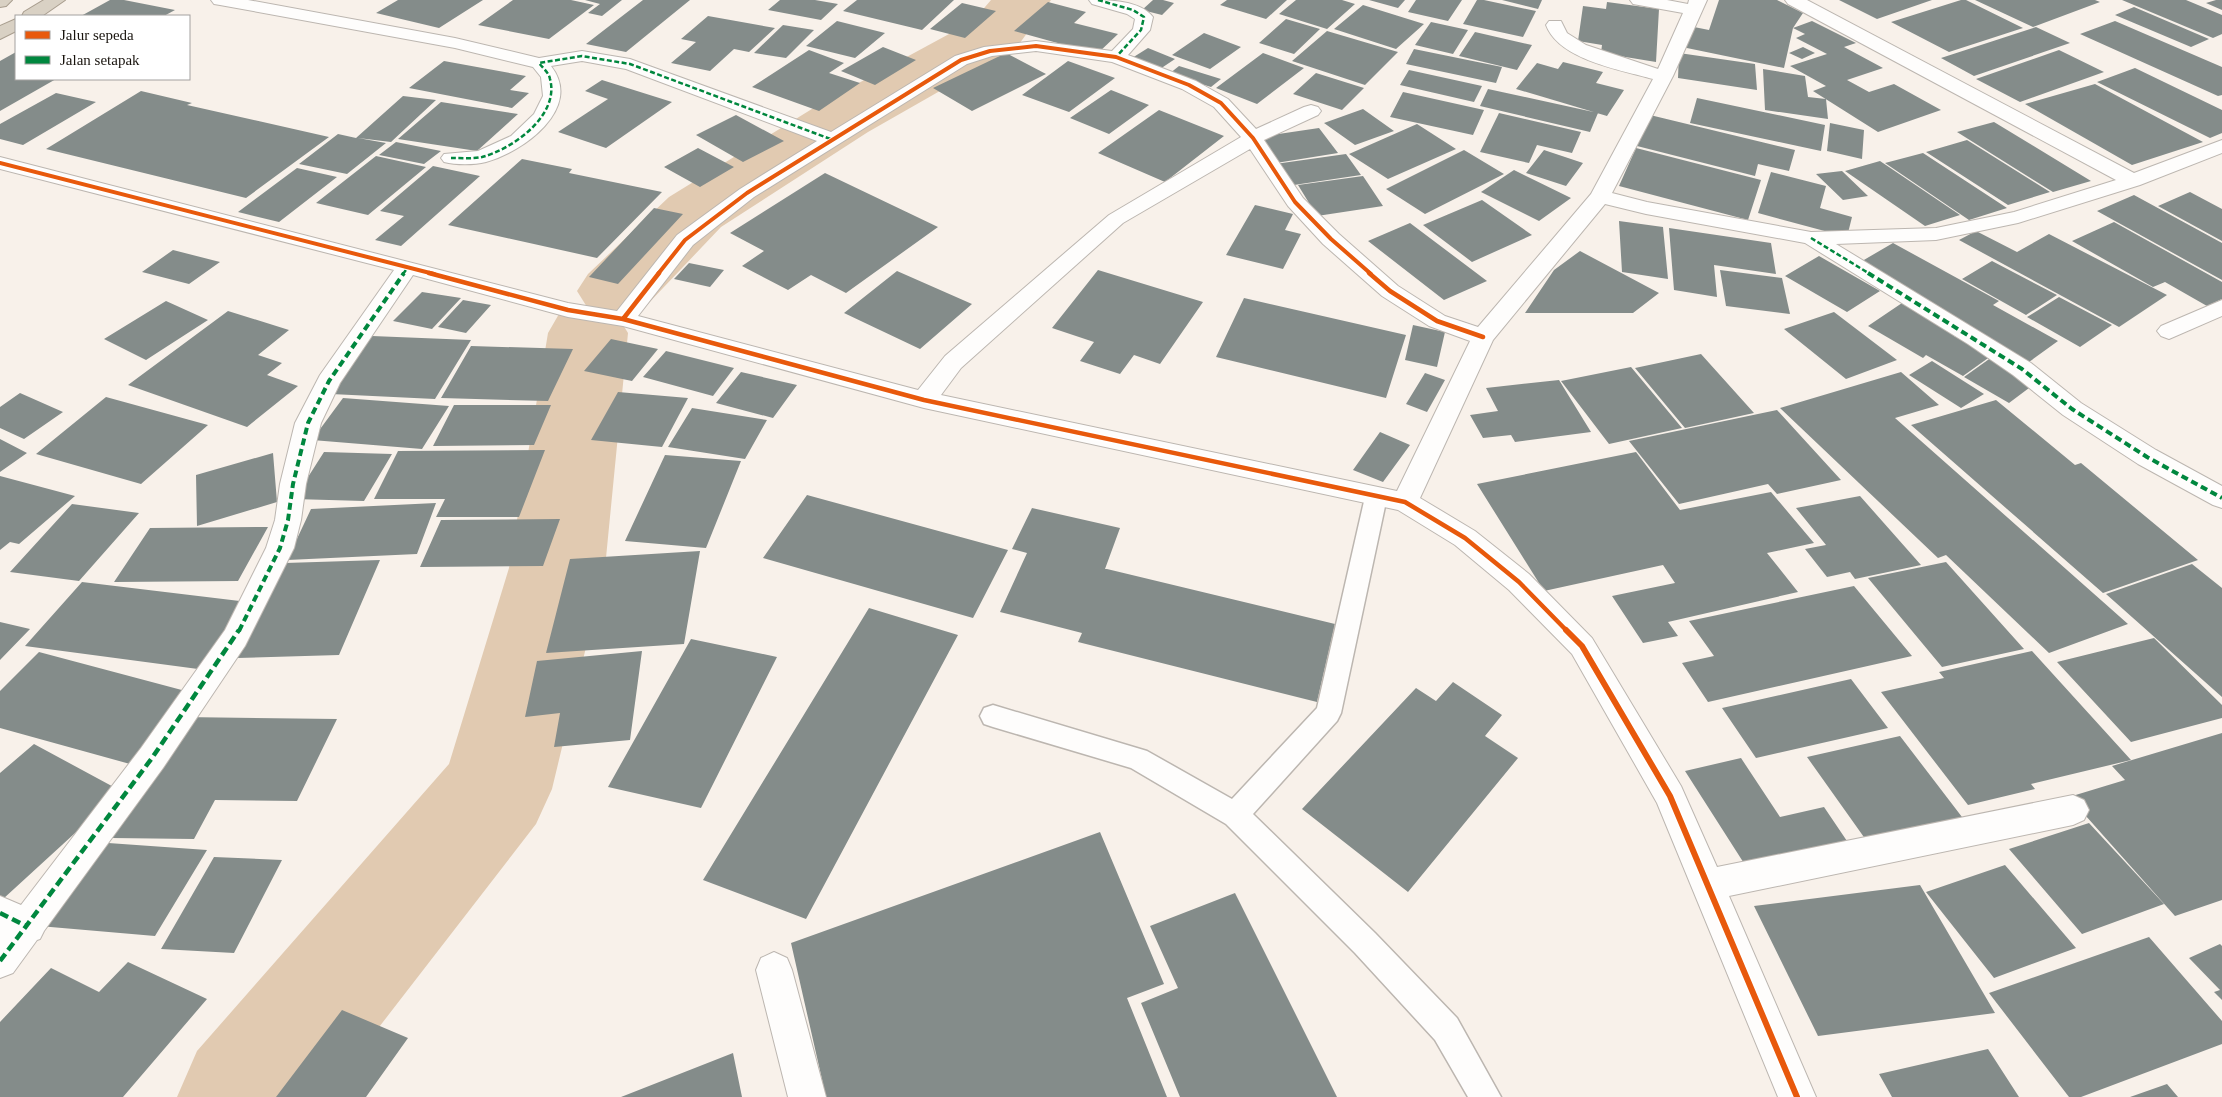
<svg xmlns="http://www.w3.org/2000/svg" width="2222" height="1097" viewBox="0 0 2222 1097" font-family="'Times New Roman',serif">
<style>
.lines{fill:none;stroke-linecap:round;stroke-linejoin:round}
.river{fill:#e1cab1;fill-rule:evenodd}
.building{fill:#848c8a}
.lane-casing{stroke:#bcb6b0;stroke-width:3}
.street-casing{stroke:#bcb6b0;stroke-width:2}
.highway-casing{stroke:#a89d8e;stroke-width:2}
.lane{fill:#fefdfc;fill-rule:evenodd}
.street{fill:#fefdfc;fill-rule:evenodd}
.highway{fill:#d9d1c4;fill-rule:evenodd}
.quiet-far2{stroke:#00873e;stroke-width:2.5;stroke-dasharray:5 2.5;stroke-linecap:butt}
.quiet-far1{stroke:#00873e;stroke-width:4;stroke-dasharray:7 4;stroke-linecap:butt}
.quiet{stroke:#00873e;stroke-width:4.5;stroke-dasharray:9 4.5;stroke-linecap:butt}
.cycleway-far2-casing{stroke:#fff;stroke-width:6}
.cycleway-far1-casing{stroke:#fff;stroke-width:8}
.cycleway-casing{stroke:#fff;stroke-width:9}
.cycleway-far2{stroke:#e8590c;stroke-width:4}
.cycleway-far1{stroke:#e8590c;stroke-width:4.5}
.cycleway{stroke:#e8590c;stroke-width:6}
</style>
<rect width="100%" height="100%" fill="#f8f1ea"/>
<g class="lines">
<path class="river" d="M991 0H1051L1017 47 868 132 721 227 644 308 617 315 628 333 605 568 552 789 536 824 325 1097H177L197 1051 449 764 509 568 548 333 559 314 587 307 577 291 588 274 669 197 820 104 973 21Z"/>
</g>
<path class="building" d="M110 0H124L175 10 164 16H81Z
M398 0H483L439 28 376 13Z
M513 0H571L594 5 549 39 478 25Z
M585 0H622L602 16 588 13 600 4Z
M643 0H690L626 52 586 44Z
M780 0H815L838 4 821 20 768 10Z
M857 0H954L922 30 843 11Z
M1153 0H1163L1174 3 1162 15 1142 10Z
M1227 0H1287L1266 19 1220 5Z
M1296 0H1342L1355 4 1327 29 1279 14Z
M1369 0H1405L1398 8Z
M1416 0H1462L1448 21 1408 12Z
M1477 0H1484L1536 11 1523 37 1463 24Z
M1502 0H1542L1538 9Z
M1719 0H1777L1803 13 1793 28 1812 21 1856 43 1844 47 1883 68 1847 80 1869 92 1894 84 1941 110 1878 132 1813 91 1826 86 1790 66 1827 54 1796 38 1805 34 1793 28 1784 68 1682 47 1689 26 1709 30Z
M1839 0H1932L1877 19Z
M1961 0H1966L2023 28 1949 52 1891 22Z
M1975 0H2095L2100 2 2033 27Z
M2122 0H2186L2222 15V34L2213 38Z
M2216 0H2222V10L2206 3Z
M1048 2 1086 12 1074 23 1118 34 1097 54 1014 31Z
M1607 2 1659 9 1656 62 1601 53 1602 45 1578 41 1583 6 1606 9Z
M962 3 996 11 965 38 930 29Z
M1363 5 1424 24 1396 49 1334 29Z
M2134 7 2209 39 2191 47 2115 15Z
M708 16 775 28 749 52 734 49 710 71 671 63 696 42 681 39Z
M1286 19 1320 29 1294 54 1259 43Z
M837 21 885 33 855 58 806 46Z
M2115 21 2222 67V95L2218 96 2080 34Z
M1431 22 1468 30 1453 54 1415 45Z
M783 25 814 30 786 58 754 53Z
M2036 27 2070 43 1974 76 1941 58Z
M1327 31 1398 52 1365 85 1292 61Z
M1475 32 1532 45 1517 70 1459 56Z
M1204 33 1241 47 1210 69 1172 55Z
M883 47 916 60 875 85 841 71Z
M1803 47 1815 53 1802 59 1789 53Z
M1148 48 1175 59 1160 69 1132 58Z
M1414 49 1502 67 1496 83 1406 64Z
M809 50 844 63 829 73 860 83 819 111 752 87Z
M2059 50 2104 72 2020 102 1976 79Z
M16 52V79H56L0 111V61Z
M1006 53 1046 74 972 111 933 88Z
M1263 53 1304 68 1257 104 1216 88Z
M1679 53 1755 64 1757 90 1678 78Z
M444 61 526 76 510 90 529 93 512 108 409 88Z
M1068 61 1115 78 1069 112 1022 95Z
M1563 62 1603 72 1596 83 1624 90 1607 116 1516 89 1537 63 1558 69Z
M1179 66 1221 79 1211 87 1169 74Z
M2135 68 2222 110V133L2210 138 2097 82Z
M1763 69 1805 76 1808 97 1826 99 1828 119 1765 110Z
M1409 70 1482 86 1474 102 1400 85Z
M1316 73 1364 88 1342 110 1293 94Z
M602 80 672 102 606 148 558 132 608 99 585 91Z
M2095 84 2203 142 2132 165 2025 104Z
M1488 89 1598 113 1590 132 1480 106Z
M1111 90 1149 105 1109 134 1070 118Z
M141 91 192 103 187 105 329 137 246 198 46 149Z
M1403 92 1484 110 1473 135 1390 117Z
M56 93 96 102 23 145 0 139V124Z
M403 96 436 100 391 142 358 138 386 143 347 174 299 164 338 134 356 138Z
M1697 98 1825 125 1821 151 1690 123Z
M441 102 518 114 477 151 398 139Z
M1363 109 1394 131 1355 145 1324 123Z
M1159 110 1224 136 1165 182 1098 153Z
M1499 113 1581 132 1572 153 1537 145 1529 163 1480 152Z
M736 115 784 141 743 162 696 135Z
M1650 115 1795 150 1789 171 1758 164 1755 176 1637 146Z
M1994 122 2091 181 2053 192 1957 132Z
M1830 123 1864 130 1862 159 1827 151Z
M1417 124 1456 149 1388 179 1349 154Z
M1319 128 1338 153 1276 163 1259 137Z
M1967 140 2050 192 2008 205 1926 152Z
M396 142 441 151 424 164 379 155Z
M698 148 734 167 700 187 664 167Z
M1636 148 1761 180 1748 220 1619 186Z
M1464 150 1504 174 1425 214 1386 189Z
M1544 150 1583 163 1566 186 1526 173Z
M1923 153 2007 208 1969 220 1885 163Z
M1346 154 1361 175 1287 186 1275 164Z
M376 156 426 167 368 215 316 203Z
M522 159 572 169 569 173 662 192 597 258 448 225Z
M1880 161 1960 215 1925 226 1845 171Z
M433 166 480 176 401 246 375 240 404 216 380 211Z
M297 168 337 177 279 222 238 212Z
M1514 170 1571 198 1539 221 1481 192Z
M1842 171 1868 196 1843 200 1816 174Z
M1771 172 1826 186 1820 208 1852 217 1847 237 1758 213Z
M825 173 938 227 846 293 811 275 788 290 742 266 764 251 730 233Z
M1363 176 1383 206 1317 216 1298 185Z
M2190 192 2222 209V241L2158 206Z
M2134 195 2222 243V280L2097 211Z
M1482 200 1532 235 1472 262 1423 225Z
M1255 205 1293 214 1285 230 1301 234 1283 269 1226 255Z
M654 208 683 214 618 284 589 277Z
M1619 221 1663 227 1668 279 1622 272Z
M2114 222 2222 282V299L2207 306 2165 282 2153 287 2072 241Z
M1410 223 1487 281 1444 300 1368 241Z
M1669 228 1771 243 1776 274 1714 265 1717 297 1674 290Z
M1976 231 2017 252 2049 234 2167 295 2119 327 1959 240Z
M1893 243 1999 301 1993 305 2058 341 2029 362 1857 264Z
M173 250 220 262 189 284 142 272Z
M1580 251 1659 293 1633 313H1525L1554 270Z
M1819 256 1880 291 1847 312 1785 276Z
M1992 261 2057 295 2026 315 1962 279Z
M689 263 724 270 710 287 674 279Z
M1098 270 1203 302 1160 364 1134 355 1120 374 1080 361 1094 342 1052 328Z
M1720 270 1782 278 1790 314 1726 306Z
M897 271 972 304 920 349 844 313Z
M422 292 461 298 432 329 393 321Z
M2059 297 2112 325 2080 347 2027 317Z
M1244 298 1406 335 1386 398 1216 357Z
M463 300 491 305 466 333 438 327Z
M166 301 208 320 146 360 104 339Z
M1902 303 1957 334 1954 336 1991 356 1963 376 1926 355 1923 358 1868 326Z
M228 311 289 330 258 355 282 363 267 375 298 386 247 427 128 385Z
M1834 312 1897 360 1846 379 1784 329Z
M1413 325 1445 332 1437 367 1405 360Z
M372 336 471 340 435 399 331 394Z
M611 339 658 349 632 381 584 371Z
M471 346 573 349 548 401 441 398Z
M666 351 734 368 713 396 643 377Z
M1701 354 1754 413 1685 428 1635 368Z
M1992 357 2037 382 2009 403 1964 377Z
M1932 361 1984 394 1961 408 1909 375Z
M1631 367 1682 428 1609 444 1561 381Z
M741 372 797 385 773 418 716 403Z
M1901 372 1939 405 1895 418 2128 624 2049 653 1946 555 1938 558 1780 408Z
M1425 373 1445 380 1427 412 1406 404Z
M1559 380 1591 432 1515 442 1511 435 1483 438 1470 415 1498 411 1486 388Z
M618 392 688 398 662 447 591 440Z
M20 393 63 412 24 439 0 428V407Z
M106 397 208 425 141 484 36 454Z
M343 398 449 406 422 449 312 440Z
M1996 400 2075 465 2081 463 2198 560 2103 593 1911 425Z
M454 405H551L534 445 433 446Z
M692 408 767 420 745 459 668 447Z
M1777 410 1841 480 1777 494 1768 484 1679 504 1629 441Z
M1380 432 1410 445 1383 482 1353 470Z
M0 439 27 453 0 472Z
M545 450 519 517H436L445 499H374L398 451Z
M324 452 392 454 364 501 294 499Z
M1636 452 1680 510 1771 492 1814 543 1767 553 1798 592 1668 622 1678 636 1643 643 1612 596 1675 583 1663 565 1544 591 1477 484Z
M273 453 277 502 197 526 196 475Z
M665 455 741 461 706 548 625 541Z
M0 476 75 496 19 544 10 542 0 550Z
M807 495 1008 550 973 618 763 558Z
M1860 496 1921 565 1855 579 1850 572 1827 577 1805 549 1826 545 1796 508Z
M436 503 417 554 287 560 311 509Z
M72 504 139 513 79 581 10 572Z
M1032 508 1120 528 1105 569H1107L1335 624 1317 702 1078 642 1082 633 1000 612 1027 553 1012 549Z
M560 519 543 566 420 567 441 520Z
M268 527 238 581 114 582 150 528Z
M700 551 684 644 546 653 570 559Z
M380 560 339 655 237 658 285 563Z
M1946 562 2024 649 1942 667 1868 578Z
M2192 564 2222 588V697L2106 594Z
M82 582 248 602 198 669 25 646Z
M1854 586 1912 656 1708 702 1682 663 1714 656 1689 621Z
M869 608 958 635 806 919 703 880Z
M0 622 30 629 0 660Z
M2154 638 2222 705V718L2131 742 2057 662Z
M691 639 777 657 701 808 608 787Z
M642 651 630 740 554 747 560 713 525 717 537 661Z
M2032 651 2131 760 2031 784 2035 789 1968 805 1881 692 1944 678 1939 672Z
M39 652 193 693 130 764 0 728V691Z
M1851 679 1888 728 1756 758 1722 708Z
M1453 682 1502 715 1485 736 1518 758 1408 892 1302 809 1416 688 1436 701Z
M182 717 337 719 297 801 215 800 194 839 112 838Z
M2222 733V900L2175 916 2069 797 2125 780 2112 766Z
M1900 736 1962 817 1866 840 1807 757Z
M34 744 121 791 3 899 0 897V773Z
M1741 758 1780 817 1824 807 1849 844 1747 868 1685 771Z
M2089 823 2164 904 2082 934 2009 849Z
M1100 832 1164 984 1127 998 1167 1097H826L791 943Z
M94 842 207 850 155 936 39 926Z
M214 857 282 860 234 953 161 949Z
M2005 865 2076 948 1994 978 1926 892Z
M1920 885 1995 1013 1818 1036 1754 906Z
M1235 893 1337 1097H1180L1141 1003 1178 988 1150 926Z
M2149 937 2222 1021V1044L2081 1097H2069L1989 993Z
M2220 944 2222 946V1000L2214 992 2220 990 2189 958Z
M128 962 207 999 123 1097H0V1022L51 968 99 992Z
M342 1010 408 1038 366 1097H276Z
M1988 1049 2019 1097H1892L1879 1074Z
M733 1053 742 1097H621Z
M2167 1084 2178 1097H2130Z"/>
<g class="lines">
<defs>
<path id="lane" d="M1376 489 1384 491 1387 497 1341 713 1337 721 1253 814 1375 933 1457 1018 1501 1097H1468L1435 1040 1355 953 1226 824 1131 768 993 727 984 724 980 716 984 708 993 705 1147 751 1232 799 1317 708 1365 497 1368 491Z"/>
<path id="street" d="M211 0H248L455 38 539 58 582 51 630 59 831 132 955 56 984 47 1036 41 1112 51 1133 29 1135 19 1127 14 1092 4 1089 0C1109 0 1140 0 1153 17L1150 30 1128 55 1196 81 1228 99 1256 129 1304 107 1311 105 1318 107 1321 111 1318 115 1264 140 1303 198 1339 234 1398 286 1445 316 1478 327 1591 194 1653 79C1621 70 1559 60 1546 25L1549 21H1561L1567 33 1586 45 1658 69 1683 13 1633 4 1630 0H1667L1688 4 1689 0H1707L1673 76 1612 193 1647 202 1811 232 1936 228 2014 212 2116 180 1788 4 1785 0H1807L2134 173 2222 140V153L2140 185 2018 223 1936 240 1836 244 2031 363 2081 403 2156 450 2222 486V508L2213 505 2138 464 2063 415 2013 375 1968 344 1805 243 1646 214 1605 204 1493 340 1420 498 1475 531 1529 574 1592 638 1681 786 1717 867 2073 795 2084 800 2089 810 2084 820 2073 825 1729 896 1816 1097H1778L1657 803 1572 654 1509 590 1455 545 1398 510 924 408 623 326 568 317 413 275 340 383 321 423 306 484 301 520 294 548 245 646 163 768 44 931 40 939 37 940 13 973 0 978V896L21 905 141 748 225 630 266 548 275 520 280 484 295 423 320 375 394 270 0 169V157L568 303 617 311 677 235 740 189 817 141 626 69 582 61 551 66C584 108 523 152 486 162 474 165 456 165 444 162L441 158 444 154 478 151 511 136 534 114 543 96 541 77 533 67 455 48 220 5 214 4ZM1036 51 1112 62 1182 89 1214 107 1241 137 1109 215 945 356 918 390 638 316 693 245 754 197 967 64 992 56ZM1250 149 1288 206 1323 244 1382 296 1429 326 1470 341 1397 491 941 395 961 368 1123 223Z
M2222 300V316L2169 339 2161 336 2157 331 2161 326Z
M774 952 787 958 792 970 826 1097H788L756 970 761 958Z"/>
<path id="highway" d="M0 0H12L6 6 0 7Z
M44 0H65L42 16H22L24 12Z
M16 19V31L0 39V26Z"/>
</defs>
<use href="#lane" class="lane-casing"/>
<use href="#street" class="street-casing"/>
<use href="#highway" class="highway-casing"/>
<use href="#lane" class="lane"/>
<use href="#street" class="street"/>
<use href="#highway" class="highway"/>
<path class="quiet-far2" d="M1098 0 1133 10 1144 17 1141 30 1116 57
M451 158C461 158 473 159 482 157 513 149 560 115 550 79 549 73 543 68 539 63L582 56 630 64 833 140
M1811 238 1870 274
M403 274 408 267"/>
<path class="quiet-far1" d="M1868 273 2022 369 2072 409 2147 457 2222 498
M239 631 280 548 288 520 293 484 308 423 329 381 404 273"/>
<path class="quiet" d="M0 913 28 927
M0 961 152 758 239 630"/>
<defs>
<path id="cycleway-far2" d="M0 163 434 274
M658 274 685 240 747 193 961 60 990 51 1036 46 1116 57 1189 85 1221 103 1253 138 1295 202 1331 239 1371 274"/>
<path id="cycleway-far1" d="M429 273 568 310 623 319 924 400 1405 502 1465 538 1519 582 1567 631
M1369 273 1390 291 1437 321 1483 337
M623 319 659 273"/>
<path id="cycleway" d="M1566 630 1582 646 1670 796 1797 1097"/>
</defs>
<use href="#cycleway-far2" class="cycleway-far2-casing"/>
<use href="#cycleway-far1" class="cycleway-far1-casing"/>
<use href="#cycleway" class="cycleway-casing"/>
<use href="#cycleway-far2" class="cycleway-far2"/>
<use href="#cycleway-far1" class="cycleway-far1"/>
<use href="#cycleway" class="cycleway"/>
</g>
<rect x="15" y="15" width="175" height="65" fill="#ffffff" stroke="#a3a19f"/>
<rect x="25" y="31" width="25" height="8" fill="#e8590c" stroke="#a3a19f"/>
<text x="60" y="40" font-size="15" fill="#19140e">Jalur sepeda</text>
<rect x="25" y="56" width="25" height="8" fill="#00873e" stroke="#a3a19f"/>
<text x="60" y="65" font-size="15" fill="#19140e">Jalan setapak</text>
</svg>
